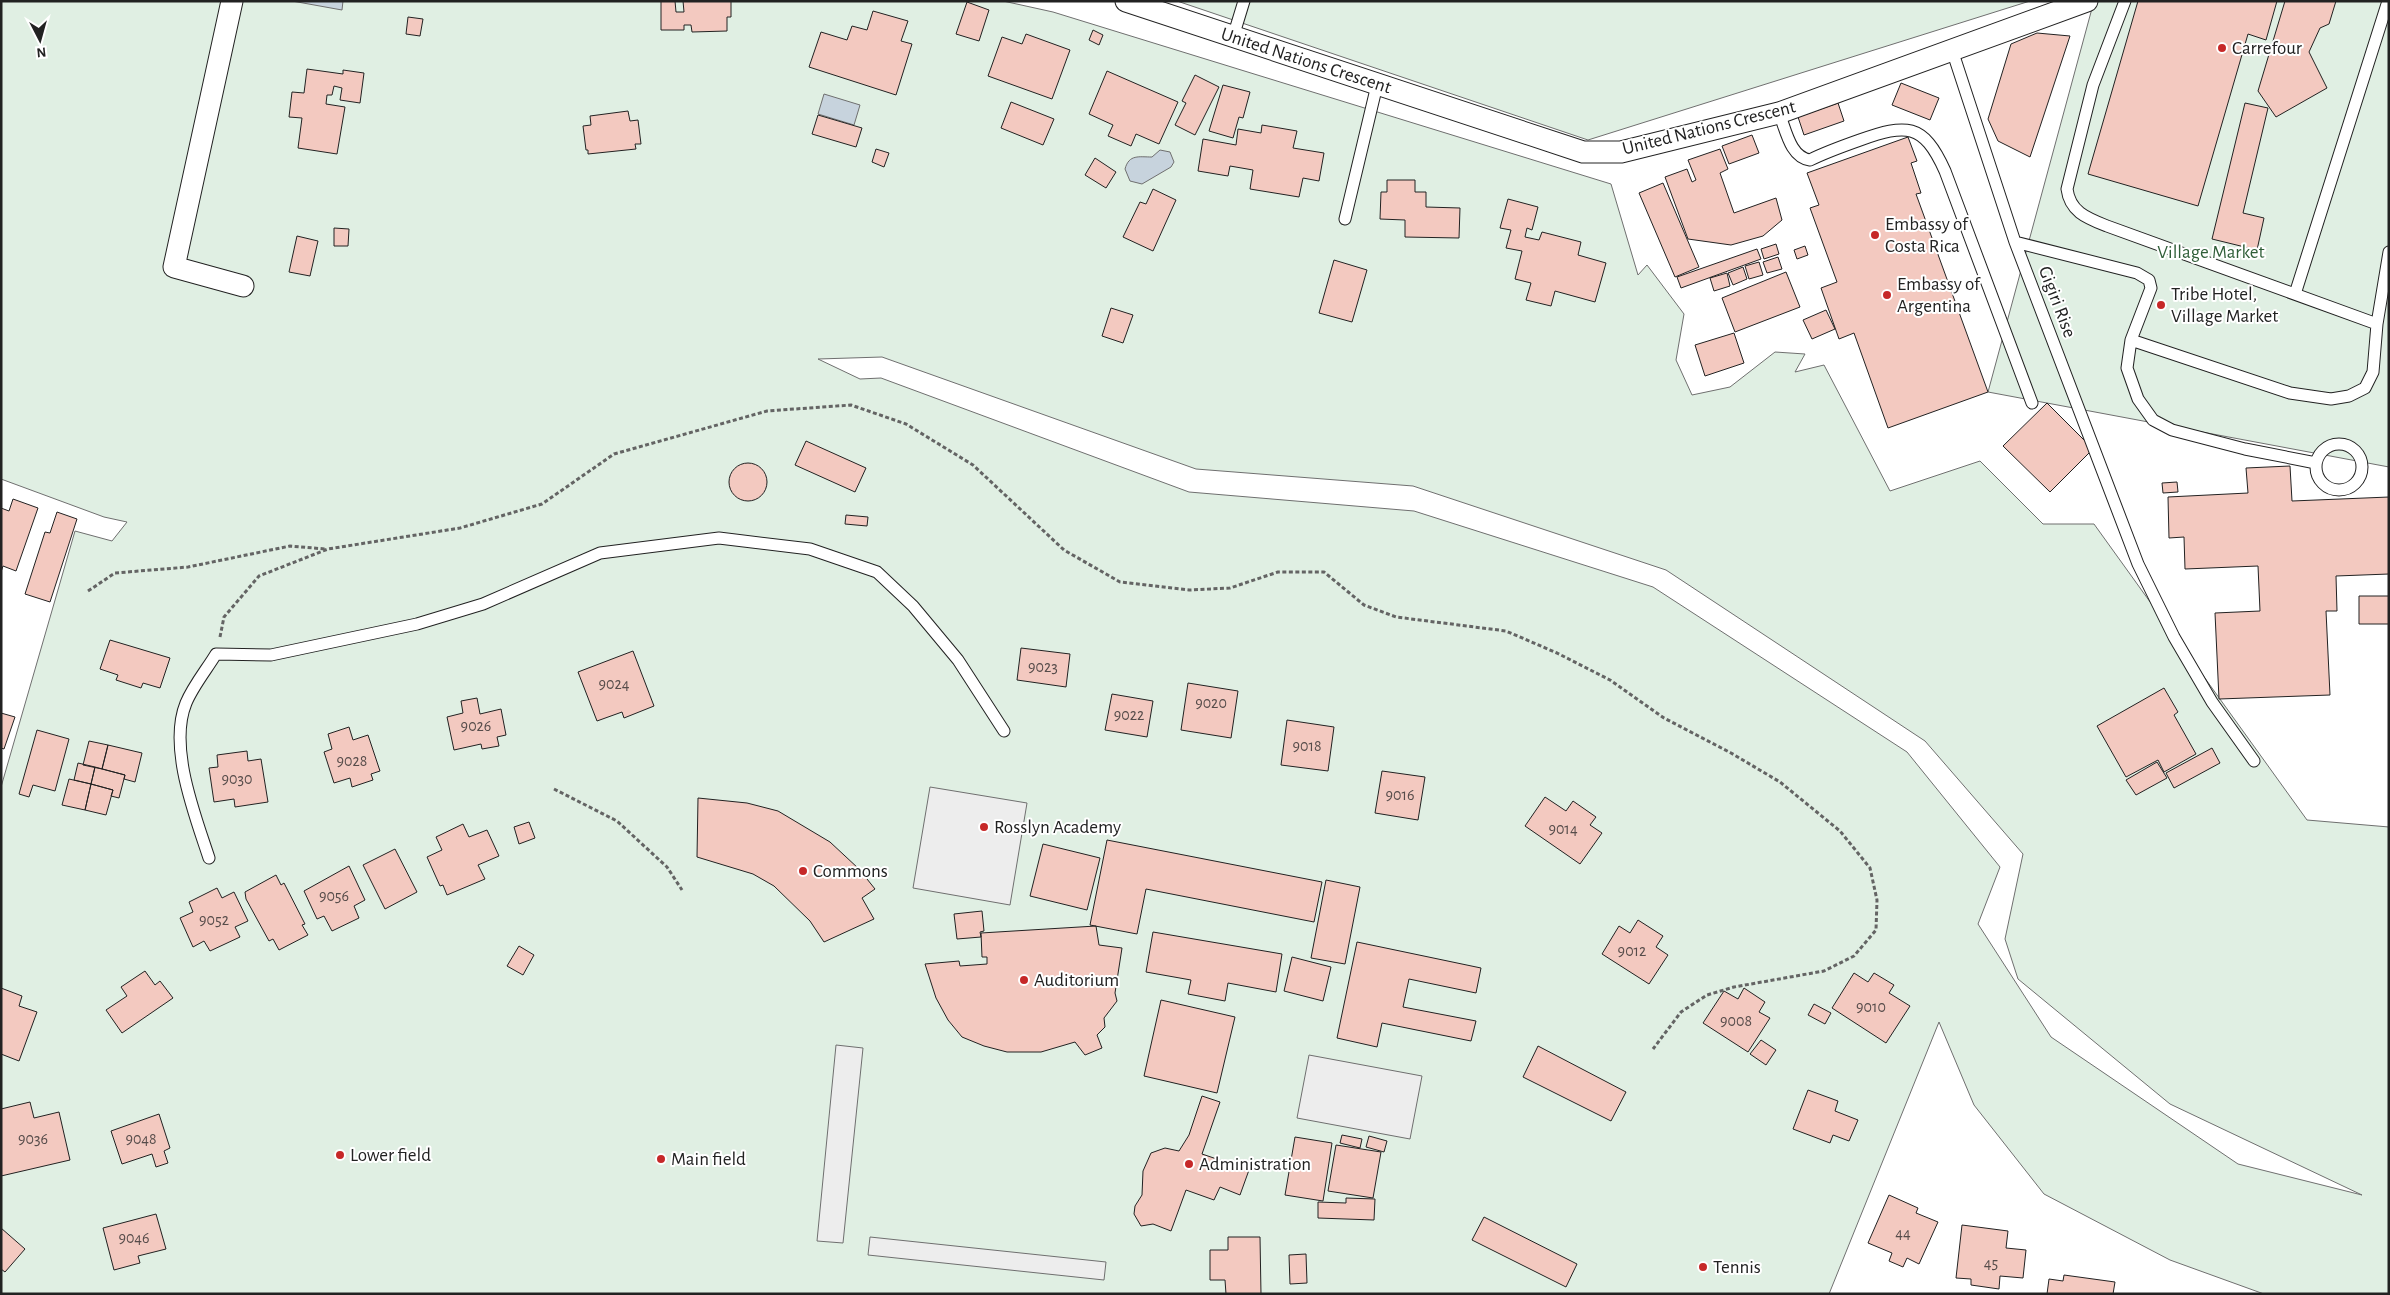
<svg xmlns="http://www.w3.org/2000/svg" width="2390" height="1295" viewBox="0 0 2390 1295" font-family="'Alegreya Sans',sans-serif">
<style>
.green{fill:#e0efe3;stroke:#6f6f6f;fill-rule:evenodd}
.parking{fill:#ededed;stroke:#6f6f6f}
.water{fill:#c7d3dd;stroke:#6f6f6f}
.building{fill:#f3c9c0;stroke:#222}
.lines{fill:none;stroke-linecap:round;stroke-linejoin:round}
.service-casing{stroke:#222;stroke-width:13}
.minor-casing{stroke:#222;stroke-width:23}
.path{stroke:#646464;stroke-width:3;stroke-dasharray:4 2.5;stroke-linecap:butt}
.service{stroke:#fff;stroke-width:11}
.minor{stroke:#fff;stroke-width:21}
.poi-dot{fill:#c62828;stroke:#fff;stroke-width:2}
.labels{text-anchor:middle;dominant-baseline:central;stroke-width:4;stroke-linejoin:round;paint-order:stroke}
.number-label{font-size:16px;fill:#564c4a}
.poi-label{font-size:19px;fill:#222;stroke:#fff;text-anchor:start}
.street-label{font-size:19px;fill:#222;stroke:#fff}
.park-label{font-size:19px;fill:#2f5e38;stroke:#fff}
</style>
<rect width="100%" height="100%" fill="#fff"/>
<path class="green" d="M1 1H1003L1053 12 1611 184 1638 275 1647 265 1684 314 1676 360 1692 395 1730 387 1775 352 1805 354 1795 372 1824 365 1890 491 1980 461 2043 524H2094L2307 820 2389 827V1294H2264L2170 1260 2044 1194 1974 1105 1939 1022 1829 1294H1V787L75 531 112 541 127 522 104 517 1 479ZM882 357 1196 469 1413 486 1666 570 1925 741 2023 854 2005 939 2018 979 2170 1104 2362 1195 2238 1164 2051 1037 1978 924 2000 867 1907 752 1653 587 1414 511 1189 492 881 378 860 379 818 359Z
M1177 1H2030L1588 140Z
M2094 1H2389V467L1988 392Z"/>
<path class="parking" d="M930 787 1027 803 1010 905 913 888Z
M836 1045 863 1048 843 1243 817 1241Z
M1309 1055 1422 1076 1410 1139 1297 1118Z
M870 1237 1106 1262 1104 1280 868 1255Z"/>
<path class="water" d="M292 1H343L342 10Z
M824 94 860 105 854 125 818 114Z
M1160 150 1170 152 1174 162 1171 167 1142 184 1130 181 1125 169C1129 154 1139 157 1152 157Z"/>
<path class="building" d="M661 1H675L676 12H684L683 1H731V17H727V31L692 32 691 25H684V30H661Z
M2138 1H2277L2266 40 2248 34 2198 206 2088 174Z
M2285 1H2336L2329 24 2320 28 2309 52 2327 88 2276 117 2258 91Z
M967 2 989 10 979 41 956 34Z
M873 11 908 21 901 41 912 44 896 95 809 67 821 32 847 40 852 26 867 30Z
M408 17 423 19 420 36 406 34Z
M1093 30 1103 35 1099 45 1089 40Z
M2037 33 2070 36 2030 157 1998 141 1988 119 2011 44Z
M1026 34 1070 50 1052 99 988 76 1002 37 1022 44Z
M307 69 343 74V70L364 73 360 103 340 100 342 88 334 86 332 95H327L326 104 345 107 337 154 298 148 302 118 289 117 292 92 304 93Z
M1107 71 1178 102 1159 144 1136 134 1131 146 1108 136 1113 125 1089 114Z
M1195 75 1219 87 1195 135 1175 125 1186 103 1182 101Z
M1901 83 1939 98 1930 120 1892 105Z
M1223 85 1250 92 1243 118 1239 117 1233 138 1209 131Z
M1011 102 1054 119 1043 145 1001 128Z
M1838 103 1844 121 1804 135 1798 117Z
M2245 103 2268 108 2243 213 2264 218 2257 250 2212 239Z
M628 111 630 121 638 120 641 144H635L636 149 588 154V150H586L583 126 591 125 590 116Z
M818 115 862 128 856 147 812 134Z
M1262 125 1297 131 1293 148 1324 153 1319 181 1303 178 1299 197 1250 189 1253 170 1230 166 1228 176 1198 171 1203 139 1236 145 1238 129 1261 133Z
M1752 135 1759 153 1729 164 1722 146Z
M1908 137 1917 161 1911 163 1921 193 1916 194 1988 392 1888 428 1854 333 1839 339 1821 288 1837 282 1810 208 1819 205 1807 173Z
M876 149 889 153 884 167 872 162Z
M1720 149 1728 169 1720 173 1734 213 1776 198 1782 220 1763 236 1731 245 1688 239 1665 177 1687 169 1692 182 1696 180 1688 160Z
M1095 158 1116 172 1106 188 1085 175Z
M1387 180H1415V192H1426V207L1460 208 1459 238 1405 237V220L1380 219 1381 192H1387Z
M1663 183 1699 267 1675 277 1639 193Z
M1153 189 1176 200 1153 251 1123 237 1140 202 1146 204Z
M1508 199 1538 207 1532 230 1527 228 1525 237 1539 240 1542 232 1581 242 1578 255 1606 263 1595 302 1555 291 1551 306 1526 300 1531 283 1515 279 1522 251 1506 248 1511 230 1500 228Z
M334 228 349 229 348 246H334Z
M297 236 318 241 310 276 289 272Z
M1776 244 1779 254 1764 259 1761 249Z
M1805 246 1808 255 1797 259 1794 250Z
M1757 249 1761 259 1681 288 1677 277Z
M1778 257 1782 269 1767 273 1763 262Z
M1334 260 1367 270 1352 322 1319 313Z
M1759 262 1763 275 1749 279 1745 266Z
M1743 267 1747 279 1733 285 1728 273Z
M1786 272 1800 307 1735 332 1722 298Z
M1727 273 1730 286 1714 291 1710 278Z
M1111 308 1133 315 1123 343 1102 336Z
M1826 310 1835 329 1812 339 1803 320Z
M1734 333 1744 363 1705 376 1695 345Z
M2047 403 2093 449 2050 492 2003 446Z
M806 441 866 468 855 492 795 465Z
M729 482a19 19 0 1 1 38 0a19 19 0 1 1-38 0Z
M2290 466 2292 501 2389 497V574L2336 576 2337 611H2326L2330 695 2219 699 2215 613 2260 611 2258 566 2185 569 2184 537 2169 538 2168 497 2248 493 2246 468Z
M2177 482 2178 492 2163 493 2162 483Z
M13 499 38 508 16 571 3 566 1 572V508L9 511Z
M57 512 77 519 50 602 25 594 45 532 50 533Z
M846 515 868 517 867 526 845 524Z
M2359 596H2389V624H2359Z
M110 640 170 658 160 688 143 683 141 688 116 680 118 675 100 669Z
M1021 648 1070 654 1066 687 1017 680Z
M633 651 654 706 624 718 622 712 597 721 578 672Z
M1188 683 1238 691 1231 738 1181 730Z
M2164 688 2178 712 2174 715 2196 754 2164 772 2158 760 2126 777 2097 726Z
M1112 694 1153 701 1147 737 1105 730Z
M477 698 480 714 501 709 506 735 497 737 499 746 482 749 481 744 454 750 447 717 463 713 461 701Z
M1 713 15 717 4 749 1 748Z
M1287 720 1334 727 1328 771 1281 765Z
M349 727 353 740 368 735 380 771 371 774 373 780 352 787 350 778 334 783 324 752 332 749 328 734Z
M37 730 69 739 55 791 33 785 29 797 19 794Z
M89 741 108 745 102 769 83 765Z
M108 745 142 753 135 782 124 779 125 775 102 769Z
M2212 748 2220 763 2174 788 2166 773Z
M247 751 248 761 261 759 268 802 235 807 234 799 214 802 209 768 218 767 217 755Z
M2157 762 2167 778 2136 795 2126 780Z
M78 763 95 767 91 784 74 780Z
M95 767 125 775 119 798 111 796 113 790 91 784Z
M1382 771 1425 777 1418 820 1375 813Z
M69 779 91 784 85 810 62 805Z
M91 784 113 790 106 815 85 810Z
M1545 797 1566 811 1573 801 1596 817 1590 825 1602 833 1580 864 1525 826Z
M698 798 747 803 778 811 830 842 859 869 875 889 862 898 874 919 824 942 810 921 774 886 753 874 697 857Z
M529 822 535 838 519 844 514 827Z
M463 824 469 837 487 830 499 856 478 865 485 879 447 895 443 885 440 886 427 857 442 850 436 837Z
M1107 840 1322 882 1314 922 1146 889 1137 934 1090 925Z
M1043 844 1100 858 1087 910 1030 896Z
M395 849 417 892 385 909 363 865Z
M349 866 365 900 354 906 359 918 332 931 324 916 317 919 304 891Z
M276 875 281 885 284 883 305 924 302 925 308 935 279 950 273 939 269 941 246 899 245 892Z
M1326 880 1360 887 1345 964 1311 958Z
M217 888 222 898 234 892 248 921 235 927 240 937 210 951 204 941 193 947 180 918 193 912 189 902Z
M982 911 984 931 980 932 981 937 957 939 954 914Z
M1638 920 1663 936 1656 947 1668 955 1649 984 1602 954 1619 926 1630 933Z
M1096 926 1099 945 1122 948 1115 993 1117 1001 1104 1018 1105 1027 1097 1035 1102 1048 1085 1055 1075 1042 1041 1052H1007L984 1046 962 1037 948 1020 936 998 925 964 959 961 960 966 987 964V957H982L981 933Z
M1153 932 1282 954 1276 992 1228 983 1225 1001 1188 994 1191 980 1146 972Z
M1357 942 1481 968 1476 993 1409 979 1403 1007 1476 1021 1471 1041 1382 1023 1377 1047 1337 1038Z
M519 946 534 955 523 975 507 966Z
M1292 957 1331 967 1323 1001 1284 991Z
M145 971 155 985 160 981 173 998 122 1033 106 1010 127 996 121 987Z
M1854 973 1868 982 1874 973 1894 985 1889 993 1910 1006 1886 1043 1832 1008Z
M1 988 22 996 19 1006 37 1012 19 1061 1 1054Z
M1744 988 1765 1002 1759 1012 1770 1018 1748 1052 1703 1023 1724 991 1738 999Z
M1161 1000 1235 1017 1217 1093 1144 1076Z
M1814 1004 1831 1013 1825 1024 1808 1015Z
M1761 1040 1776 1050 1766 1065 1750 1054Z
M1538 1046 1626 1092 1611 1121 1523 1077Z
M1808 1090 1838 1101 1835 1111 1858 1120 1849 1141 1833 1135 1830 1143 1793 1129Z
M1202 1096 1220 1102 1202 1154 1249 1170 1240 1195 1220 1187 1214 1200 1186 1190 1171 1231 1153 1224 1141 1226 1134 1214 1135 1206 1142 1195 1143 1171 1151 1153 1165 1148 1179 1151 1189 1135Z
M30 1102 34 1118 59 1112 70 1160 1 1176V1109Z
M159 1114 170 1148 164 1151 168 1163 156 1167 152 1154 122 1164 111 1131Z
M1342 1135 1362 1139 1360 1148 1340 1143Z
M1369 1136 1387 1141 1384 1152 1366 1147Z
M1295 1137 1332 1143 1323 1201 1285 1195Z
M1336 1145 1381 1152 1373 1198 1328 1191Z
M1889 1195 1918 1208 1916 1213 1938 1222 1919 1264 1907 1258 1903 1267 1889 1261 1892 1253 1868 1243Z
M1346 1198 1375 1199 1374 1220 1318 1218V1202L1346 1203Z
M156 1214 166 1249 138 1256 140 1263 114 1270 103 1228Z
M1484 1217 1577 1264 1566 1287 1472 1240Z
M1962 1225 2008 1231 2006 1248 2026 1250 2023 1278 2000 1276 1999 1289 1971 1285V1279L1956 1278Z
M1 1228 25 1249 5 1272 1 1269Z
M1228 1237H1260L1261 1294H1226L1225 1280H1210V1250H1228Z
M1306 1254 1307 1283 1290 1284 1289 1255Z
M2064 1275 2115 1282 2113 1294H2047L2049 1279 2063 1281Z"/>
<g class="lines">
<defs>
<path id="service" d="M1233 37 1244 1
M1952 50 2015 242 2138 564 2174 637 2212 702 2254 761
M1779 113C1786 130 1790 157 1810 160 1826 152 1843 146 1860 140 1906 124 1923 122 1945 171L2032 403
M1345 219 1377 85
M2015 242 2137 273 2149 280 2151 288 2131 340 2290 393 2331 399 2349 396 2365 388 2373 372 2377 324 2107 226C2087 218 2070 212 2067 189L2093 85 2125 1
M2295 294 2388 1
M2377 324 2389 252
M2131 340 2127 368 2138 399 2153 420 2172 430 2245 449 2316 463
M2316 467a23 23 0 1 1 46 0a23 23 0 1 1-46 0Z
M209 858C195 815 168 747 186 703 193 686 207 669 216 654L271 655 417 624 483 604 600 553 719 538 810 549 877 572 913 606 958 660 1004 731"/>
<path id="minor" d="M232 1 174 267 243 286
M1126 1 1583 152H1621L1779 113 2087 1"/>
</defs>
<use href="#service" class="service-casing"/>
<use href="#minor" class="minor-casing"/>
<path class="path" d="M88 591 115 573 188 567 290 546 325 549
M220 637 224 617 259 576 328 549 460 528 542 504 614 454 767 411 851 405 906 424 973 465 1064 550 1120 582 1189 590 1230 588 1278 572H1324L1364 605 1396 617 1506 631 1557 653 1610 680 1664 718 1731 753 1780 782 1840 831 1870 868 1877 900 1876 930 1854 956 1824 971 1734 987 1707 995 1681 1012 1653 1049
M554 789 617 821 667 867 682 890"/>
<use href="#service" class="service"/>
<use href="#minor" class="minor"/>
</g>
<g class="poi-dot">
<circle cx="2222" cy="48" r="5"/>
<circle cx="1875" cy="235" r="5"/>
<circle cx="1887" cy="295" r="5"/>
<circle cx="2161" cy="305" r="5"/>
<circle cx="984" cy="827" r="5"/>
<circle cx="803" cy="871" r="5"/>
<circle cx="1024" cy="980" r="5"/>
<circle cx="340" cy="1155" r="5"/>
<circle cx="661" cy="1159" r="5"/>
<circle cx="1189" cy="1164" r="5"/>
<circle cx="1703" cy="1267" r="5"/>
</g>
<g class="labels">
<g class="number-label">
<text x="1043" y="667">9023</text>
<text x="614" y="684">9024</text>
<text x="1211" y="703">9020</text>
<text x="1129" y="715">9022</text>
<text x="476" y="726">9026</text>
<text x="1307" y="746">9018</text>
<text x="352" y="761">9028</text>
<text x="237" y="779">9030</text>
<text x="1400" y="795">9016</text>
<text x="1563" y="829">9014</text>
<text x="334" y="896">9056</text>
<text x="214" y="920">9052</text>
<text x="1632" y="951">9012</text>
<text x="1871" y="1007">9010</text>
<text x="1736" y="1021">9008</text>
<text x="33" y="1139">9036</text>
<text x="141" y="1139">9048</text>
<text x="1903" y="1233">44</text>
<text x="134" y="1238">9046</text>
<text x="1991" y="1263">45</text>
</g>
<g class="poi-label">
<text x="2232" y="48">Carrefour</text>
<text x="1885" y="224">Embassy of<tspan x="1885" dy="22">Costa Rica</tspan></text>
<text x="1897" y="284">Embassy of<tspan x="1897" dy="22">Argentina</tspan></text>
<text x="2171" y="294">Tribe Hotel,<tspan x="2171" dy="22">Village Market</tspan></text>
<text x="994" y="827">Rosslyn Academy</text>
<text x="813" y="871">Commons</text>
<text x="1034" y="980">Auditorium</text>
<text x="350" y="1155">Lower field</text>
<text x="671" y="1159">Main field</text>
<text x="1199" y="1164">Administration</text>
<text x="1713" y="1267">Tennis</text>
</g>
<g class="street-label">
<text transform="translate(1306 61) rotate(18)">United Nations Crescent</text>
<text transform="translate(1709 128) rotate(-14)">United Nations Crescent</text>
<text transform="translate(2057 302) rotate(69)">Gigiri Rise</text>
</g>
<g class="park-label">
<text x="2211" y="252">Village Market</text>
</g>
</g>
<rect width="2390" height="1295" fill="none" stroke="#222222" stroke-width="5"/>
<g transform="translate(40 40) rotate(174)" stroke="#ffffff" stroke-width="4" paint-order="stroke">
<path d="M0-4L9 19L0 12L-9 19Z" fill="#222222"/>
<text y="-8" font-size="14" font-weight="bold" text-anchor="middle" fill="#222222">N</text>
</g>
</svg>
